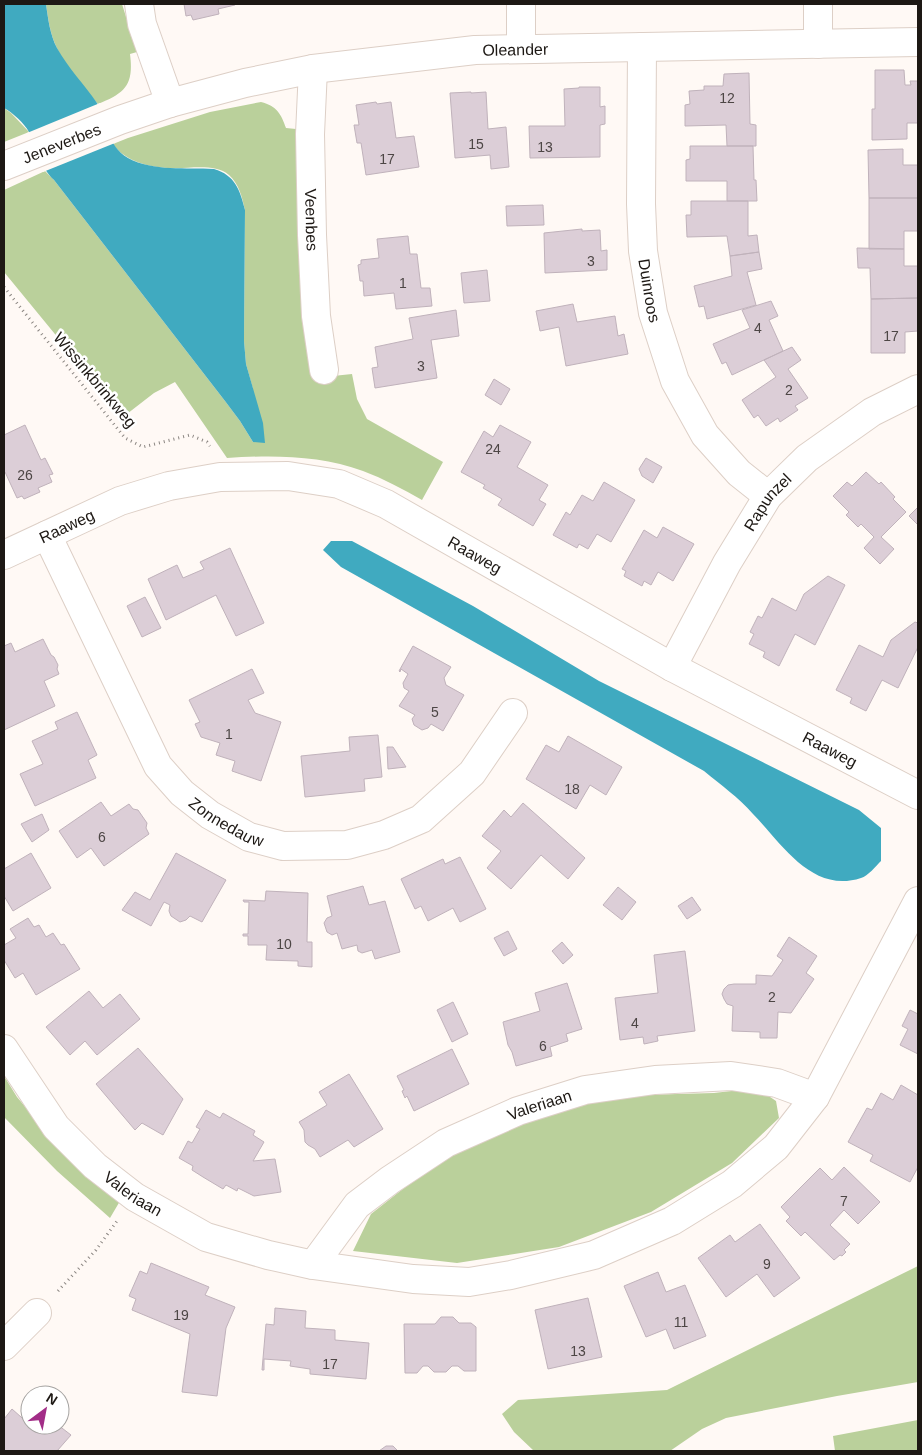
<svg xmlns="http://www.w3.org/2000/svg" width="922" height="1455" viewBox="0 0 922 1455" font-family="Arial,sans-serif">
<style>
.green{fill:#bad09b}
.water{fill:#40aac0}
.pier{fill:#fff9f5}
.building{fill:#dcced7;stroke:#c0b2bb}
.lines{fill:none;stroke-linecap:round;stroke-linejoin:round}
.minor-casing{stroke:#ddcfc6;stroke-width:30}
.path{stroke:#8b8682;stroke-width:3;stroke-dasharray:1 4;stroke-linecap:butt}
.minor{stroke:#fff;stroke-width:28}
.labels{text-anchor:middle;dominant-baseline:central;stroke-width:5;stroke-linejoin:round;paint-order:stroke}
.number-label{font-size:14px;fill:#4d4645}
.street-label{font-size:16px;fill:#1d1814;stroke:#fff}
</style>
<rect width="100%" height="100%" fill="#fff9f5"/>
<path class="green" d="M46 4H122L137 52 130 54C134 85 125 93 98 104 83 87 65 67 56 46 50 33 48 18 46 4Z
M261 102C277 106 281 114 286 128L296 129 301 291 314 378 352 374 357 399 367 419 443 462 422 500C403 489 384 479 363 471 320 455 272 455 227 458L175 382 154 393 123 417 4 272V190L45 171 54 180 225 401 240 421 253 442V389L246 364 244 341 245 210C242 197 239 184 229 175 215 163 189 169 172 168 152 168 125 162 113 144L128 138 210 112Z
M4 108 11 113 29 132 4 142Z
M4 1076 17 1097 63 1152 120 1201 110 1218 57 1171 4 1117Z
M757 1088 776 1101 779 1118 732 1163 651 1212 559 1247 457 1263 353 1251 371 1214 441 1159 506 1127 573 1106 642 1095 714 1093Z
M918 1266V1382L837 1396 726 1418 702 1429 670 1451H534L514 1432 502 1414 518 1400 667 1390Z
M918 1420V1451H835L833 1436Z"/>
<path class="water" d="M4 4H46C48 18 50 35 57 48 68 68 84 84 97 103 109 123 106 145 128 158 154 172 186 167 214 169 235 175 240 190 245 210L244 341 246 364 263 423 265 443 253 442 240 421 225 401 54 180C38 165 40 149 29 132 24 123 13 113 4 108Z
M331 541H352L473 606 599 681 859 810 881 828V861C876 866 868 876 861 878 812 894 782 844 753 814 738 797 721 785 704 771L341 567 323 550Z"/>
<path class="pier" d="M100 103 115 143 43 172 27 133Z"/>
<path class="building" d="M184 4H234L235 5 218 9 219 14 193 20 191 15 186 16Z
M875 70H904L905 85H911L910 81H918V123H907V139L872 140V109H875Z
M749 73 750 124 756 125V146H727L726 125 685 126V105L690 104 689 91 704 90V86H723L724 74Z
M579 87H600V107L605 106V124L600 125V157L530 158 529 126H565L564 89 579 88Z
M471 92V93L486 92 488 129 506 127 509 167 491 169 490 155 455 158 450 93Z
M376 102 377 104 391 102 396 138 414 136 419 167 366 175 361 143H357L354 125H359L356 105Z
M690 146H753L754 180H756L757 201H727V181H686V160L690 159Z
M903 149V165H918V198H869L868 150Z
M869 198H918V231H904V249H869Z
M691 201H748V236L757 235 759 252 730 256 727 236 687 237 686 215H691Z
M543 205 544 225 507 226 506 206Z
M582 229V231L600 230 601 251 607 250V270L545 273 544 233Z
M408 236 410 254H417L421 288H430L432 306 396 309 394 293 364 296 363 281H360L358 265 361 264V260L379 258 377 239Z
M857 248 904 249V266H918V298L871 299 870 268H858Z
M759 252 762 269 747 272 756 305 707 319 704 306 699 307 694 286 732 276 730 256Z
M487 270 490 301 464 303 461 273Z
M918 298V331L905 332V353H871V299Z
M771 301 778 316 769 320 783 351 732 375 726 362 722 364 713 344 750 328 742 310Z
M573 304 577 322 615 316 618 336 624 334 628 354 566 366 559 327 540 331 536 311Z
M456 310 459 336 431 340 437 378 375 388 372 368 378 367 375 347 413 339 409 318Z
M792 347 801 360 788 369 808 398 795 406 798 410 780 422 778 418 766 426 758 415 754 418 742 400 776 377 764 360Z
M494 379 510 389 501 405 485 395Z
M25 425 41 460 45 458 53 474 49 475 52 482 38 488 40 492 24 499 22 496 17 498 5 472H4V435Z
M500 425 531 442 517 467 548 485 539 500 546 504 533 526 498 505 502 499 483 488 485 485 461 472 484 431 493 437Z
M646 458 662 467 653 483 642 476 639 469Z
M866 472 879 484 881 482 895 497 893 499 906 512 881 537 894 549 880 564 864 548 874 537 861 524 858 527 846 515 849 512 833 496 847 482 852 486Z
M604 482 635 500 611 542 597 534 588 549 579 544 577 548 553 535 566 512 570 515 582 495 593 501Z
M918 507V525L909 516Z
M663 527 694 544 673 581 658 572 651 585 644 581 642 586 624 576 626 571 622 569 644 530 657 538Z
M230 548 264 623 236 636 216 595 166 620 148 579 177 565 183 578 204 569 200 562Z
M828 576 845 585 815 645 795 634 779 666 763 657 765 652 749 644 754 634 750 632 758 616 762 618 772 598 796 611 804 594Z
M145 597 161 628 142 637 127 606Z
M915 622 918 623V647L898 688 882 680 866 711 850 703 852 698 836 690 859 645 883 657 891 640Z
M43 639 51 655 54 657 58 665 57 669 59 674 44 681 55 706 4 730V646L11 643 15 652Z
M413 646 451 667 444 678 446 685 464 695 443 731 431 724 428 728 422 730 414 725 412 719 415 715 399 706 409 691 404 688 403 683 408 674 401 669 400 672 399 671Z
M252 669 264 693 248 700 255 713 281 722 261 781 232 771 235 761 216 755 220 743 201 737 195 724 200 722 189 700Z
M77 712 97 755 88 760 96 778 35 806 20 774 43 764 32 741 58 729 55 722Z
M378 735 382 777 364 779 365 791 305 797 301 756 350 751 349 737Z
M568 736 622 767 606 795 590 785 576 809 526 779 546 745 559 752Z
M387 747H393L406 767 388 769Z
M101 802 111 816 129 804 133 809 138 810 147 823 146 828 149 834 104 866 91 848 77 858 59 831Z
M523 803 585 858 568 879 541 855 511 889 487 868 501 851 482 836 504 810 511 817Z
M42 814 49 830 32 842 21 824Z
M31 853 51 888 13 911 4 896V869Z
M176 853 226 880 202 922 190 916 186 920 180 922 171 916 169 911 170 905 164 902 151 926 122 910 135 892 150 900Z
M460 857 486 909 460 922 453 908 428 921 421 906 415 909 401 879 443 859 445 864Z
M363 886 369 905 385 901 400 952 375 959 372 950 362 953 358 951 357 945 342 949 337 933 332 935 327 932 324 923 327 918 332 916 327 896Z
M618 887 636 902 622 920 603 905Z
M266 891 308 893 307 942H312V967L298 966V961L266 960 267 945H248V936H243V934H248L249 902H244L243 900 265 901Z
M692 897 701 910 687 919 678 906Z
M28 918 34 927 39 925 46 937 53 933 61 945 64 944 80 969 36 995 23 973 15 978 4 960V945L16 938 10 929Z
M508 931 517 949 504 956 494 938Z
M789 937 817 956 806 973 814 979 791 1013 778 1012 777 1038H760V1032L732 1031 733 1006 727 1004 724 999 722 994 724 989 728 985 734 984H756V975L772 976 783 960 777 956Z
M562 942 573 955 563 964 552 951Z
M685 951 695 1031 657 1036 658 1041 644 1044 643 1037 620 1040 615 998 658 993 654 955Z
M567 983 582 1029 566 1034 568 1041 550 1047 552 1056 516 1066 512 1052 508 1045 503 1022 540 1011 535 993Z
M89 991 103 1008 120 994 140 1019 97 1055 85 1041 70 1055 46 1027Z
M453 1002 468 1034 452 1042 437 1010Z
M910 1010 918 1014V1054L900 1045 908 1029 902 1026Z
M138 1048 183 1099 163 1135 142 1123 135 1130 96 1084Z
M452 1049 469 1084 414 1111 407 1096 405 1098 402 1091 404 1090 397 1076Z
M349 1074 383 1129 354 1147 348 1140 320 1157 315 1149 308 1145 305 1142 304 1130 299 1122 327 1105 319 1092Z
M901 1085 918 1095V1167L910 1182 870 1161 873 1155 848 1142 867 1108 872 1110 881 1093 893 1100Z
M206 1110 220 1118 223 1113 255 1131 253 1135 264 1142 253 1161 275 1159 281 1192 254 1196 238 1188 237 1191 226 1185 223 1189 203 1177 192 1170 193 1166 179 1158 188 1141 192 1143 200 1129 196 1127Z
M844 1167 880 1202 858 1224 844 1210 830 1225 850 1244 844 1250 846 1252 842 1256 840 1255 834 1260 805 1232 801 1236 786 1221 790 1217 781 1207 820 1168 832 1180Z
M760 1224 800 1278 774 1297 757 1274 726 1297 698 1258 730 1235 735 1242Z
M151 1263 209 1287 205 1295 235 1307 226 1328 217 1396 182 1392 190 1334 132 1310 136 1299 129 1296 140 1271 147 1274Z
M658 1272 666 1292 685 1285 706 1336 674 1349 666 1329 646 1337 624 1286Z
M588 1298 602 1357 548 1369 535 1310Z
M275 1308 306 1311 305 1328 335 1330V1340L369 1343 366 1379 310 1374V1369L290 1366 291 1361 264 1359V1370H262L266 1324 274 1325Z
M441 1317H453L459 1323H471L476 1327V1371H464L458 1366H452L446 1372H434L428 1366H423L417 1373H405L404 1324H435Z
M12 1409 30 1425H58L71 1435 57 1451H4V1419Z
M386 1446H393L398 1451H379Z"/>
<g class="lines">
<defs>
<g id="minor">
<path d="M139 4 142 24 170 103"/>
<path d="M521 4V49"/>
<path d="M818 44V4"/>
<path id="s1" d="M642 47 641 204 643 251 653 313 675 381 705 435 739 473 768 496"/>
<path id="s2" d="M313 69 310 134 312 235 316 316 324 370"/>
<path id="s3" d="M4 166 120 120 170 103 245 83 313 69 475 50 918 42"/>
<path id="s4" d="M47 535 158 766 182 793 210 815 249 837 283 846 347 845 384 835 421 819 472 773 513 713"/>
<path id="s5" d="M4 555 120 501 169 486 220 477 288 476 339 484 386 504 672 667 918 795"/>
<path id="s6" d="M672 667 727 563 768 496 807 458 872 412 918 389"/>
<path id="s7" d="M4 1049 56 1127 95 1166 135 1197 206 1237 268 1255 313 1265 413 1279 469 1282 511 1275 594 1255 672 1221 732 1184 776 1147 815 1097 918 901"/>
<path id="s8" d="M313 1265 357 1205 390 1180 446 1143 518 1111 585 1090 655 1080 731 1076 777 1083 815 1097"/>
<path d="M4 1346 37 1313"/>
</g>
</defs>
<use href="#minor" class="minor-casing"/>
<path class="path" d="M4 287 125 438 143 447 190 435 207 442 210 446
M58 1291 96 1250 117 1221"/>
<use href="#minor" class="minor"/>
</g>
<g class="labels">
<g class="number-label">
<text x="727" y="98">12</text>
<text x="476" y="144">15</text>
<text x="545" y="147">13</text>
<text x="387" y="159">17</text>
<text x="591" y="261">3</text>
<text x="403" y="283">1</text>
<text x="758" y="328">4</text>
<text x="891" y="336">17</text>
<text x="421" y="366">3</text>
<text x="789" y="390">2</text>
<text x="493" y="449">24</text>
<text x="25" y="475">26</text>
<text x="435" y="712">5</text>
<text x="229" y="734">1</text>
<text x="572" y="789">18</text>
<text x="102" y="837">6</text>
<text x="284" y="944">10</text>
<text x="772" y="997">2</text>
<text x="635" y="1023">4</text>
<text x="543" y="1046">6</text>
<text x="844" y="1201">7</text>
<text x="767" y="1264">9</text>
<text x="181" y="1315">19</text>
<text x="681" y="1322">11</text>
<text x="578" y="1351">13</text>
<text x="330" y="1364">17</text>
</g>
<g class="street-label">
<text stroke="none"><textPath href="#s3" startOffset="528">Oleander</textPath></text>
<text stroke="none"><textPath href="#s3" startOffset="62">Jeneverbes</textPath></text>
<text stroke="none"><textPath href="#s2" startOffset="151">Veenbes</textPath></text>
<text stroke="none"><textPath href="#s1" startOffset="244">Duinroos</textPath></text>
<text transform="translate(95 380) rotate(50)">Wissinkbrinkweg</text>
<text stroke="none"><textPath href="#s6" startOffset="191">Rapunzel</textPath></text>
<text stroke="none"><textPath href="#s5" startOffset="69">Raaweg</textPath></text>
<text stroke="none"><textPath href="#s5" startOffset="504">Raaweg</textPath></text>
<text stroke="none"><textPath href="#s5" startOffset="909">Raaweg</textPath></text>
<text stroke="none"><textPath href="#s4" startOffset="346">Zonnedauw</textPath></text>
<text stroke="none"><textPath href="#s8" startOffset="284">Valeriaan</textPath></text>
<text stroke="none"><textPath href="#s7" startOffset="196">Valeriaan</textPath></text>
</g>
</g>
<rect width="922" height="1455" fill="none" stroke="#1d1814" stroke-width="10"/>
<g transform="translate(45 1410) rotate(32)"><circle r="24" fill="#ffffff" stroke="#a5a3a1"/>
<path d="M0-4L9 19L0 12L-9 19Z" fill="#a22d87"/>
<text y="-8" font-size="14" font-weight="bold" text-anchor="middle" fill="#1d1814">N</text>
</g>
</svg>
